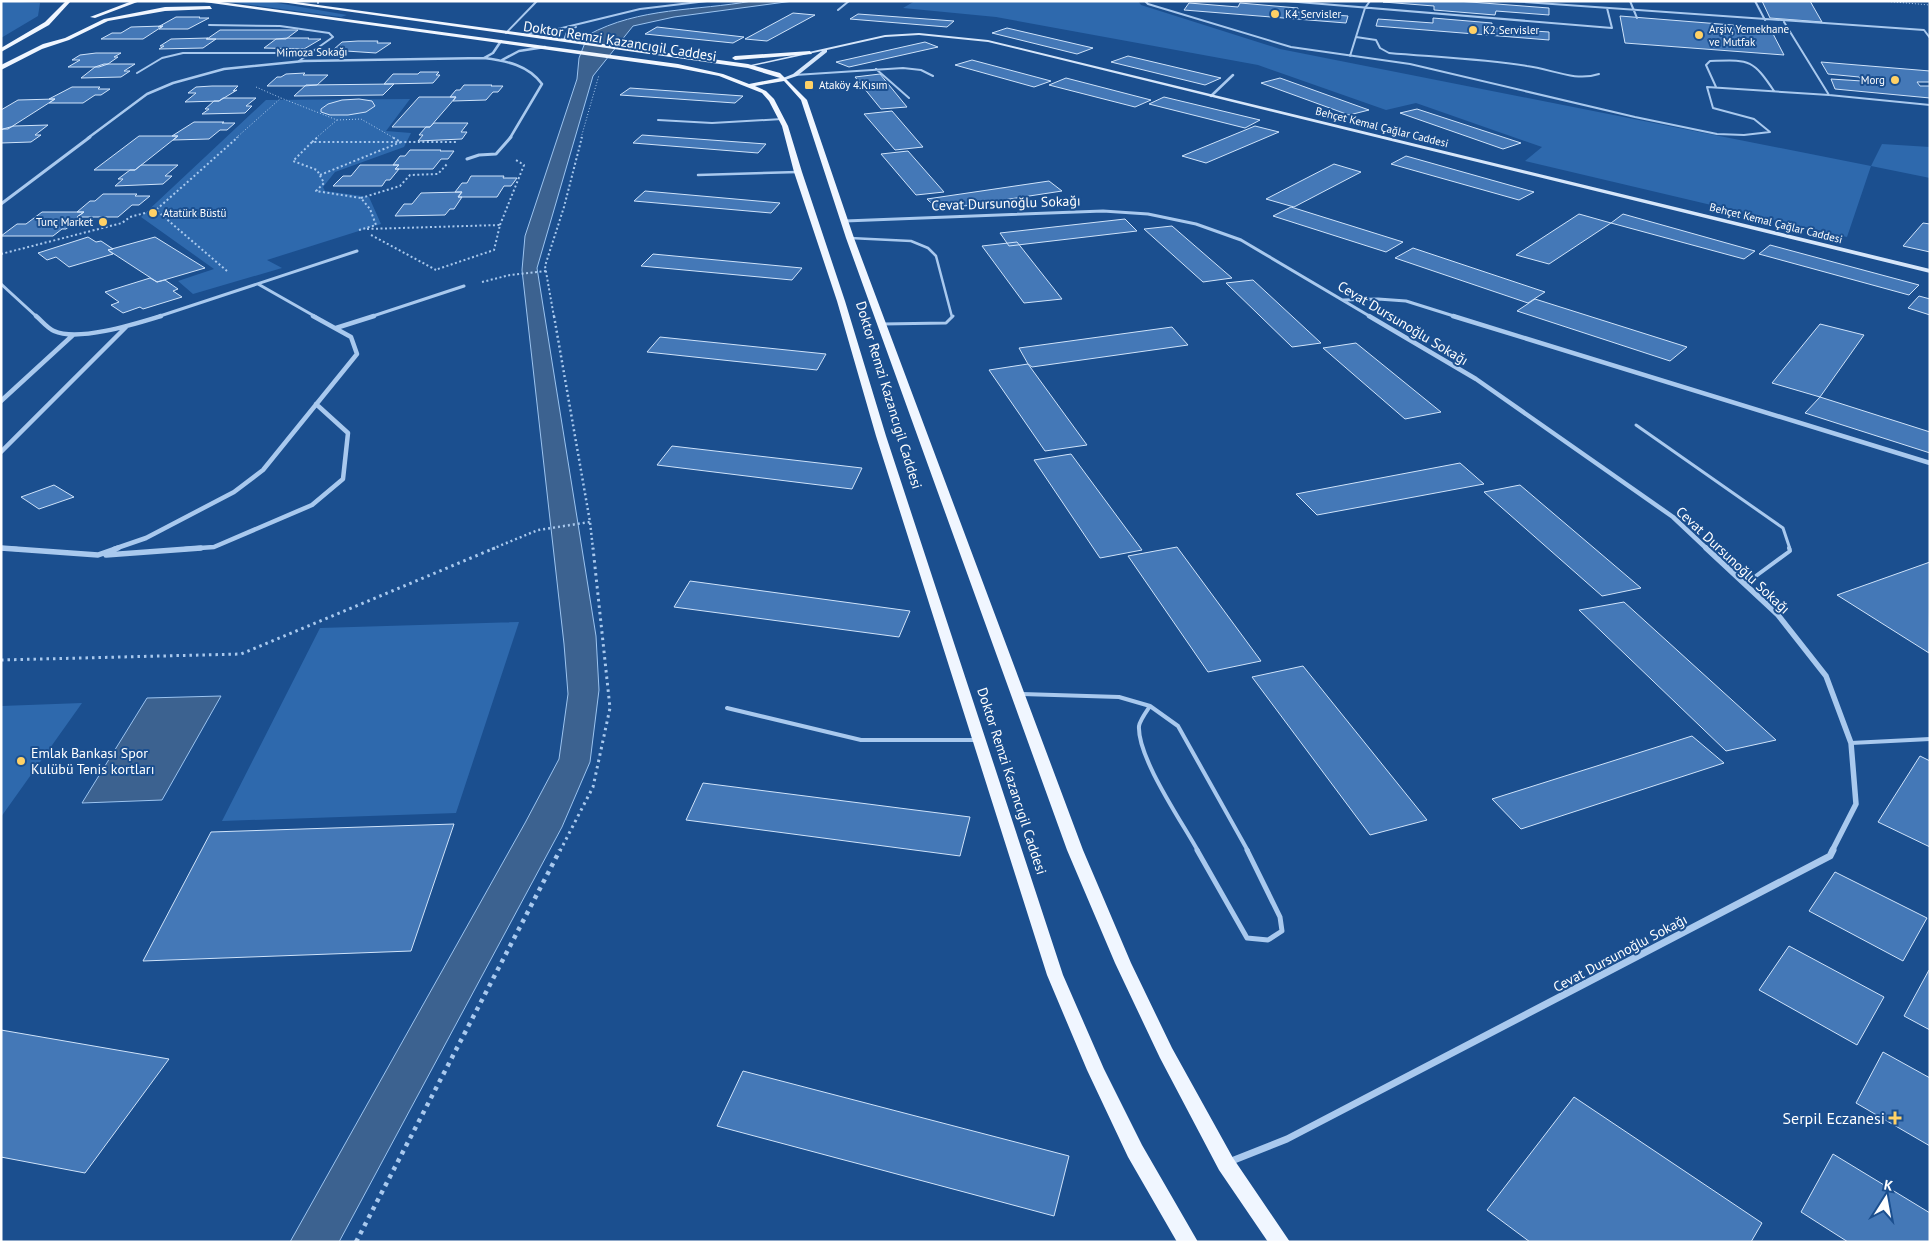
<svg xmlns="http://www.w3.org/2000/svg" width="1931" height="1243" viewBox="0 0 1931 1243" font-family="'PT Sans',sans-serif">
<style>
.green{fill:#2e69ad}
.water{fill:#3c6290;stroke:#9cc4f0}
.building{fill:#4478b7;stroke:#cfe3fa}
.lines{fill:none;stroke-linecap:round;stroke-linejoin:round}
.path-far4{stroke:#a9c9ee;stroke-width:1;stroke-dasharray:1 2;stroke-linecap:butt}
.path-far3{stroke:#a9c9ee;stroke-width:2;stroke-dasharray:2 2.5;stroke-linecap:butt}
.path-far2{stroke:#a9c9ee;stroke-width:2.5;stroke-dasharray:2 3;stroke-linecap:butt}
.path-far1{stroke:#a9c9ee;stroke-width:3;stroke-dasharray:2.5 4;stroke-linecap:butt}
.path{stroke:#a9c9ee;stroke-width:4.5;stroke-dasharray:4 5;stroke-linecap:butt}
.lane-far4{stroke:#a9c9ee;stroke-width:2}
.lane-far3{stroke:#a9c9ee;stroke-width:2.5}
.lane-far2{stroke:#a9c9ee;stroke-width:3}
.lane-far1{stroke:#a9c9ee;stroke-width:4}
.lane{stroke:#a9c9ee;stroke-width:5}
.street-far4{stroke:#a9c9ee;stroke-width:2.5}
.street-far3{stroke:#a9c9ee;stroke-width:3}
.street-far2{stroke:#a9c9ee;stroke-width:4.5}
.street-far1{stroke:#a9c9ee;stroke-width:5.5}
.street{stroke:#a9c9ee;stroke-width:7}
.secondary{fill:#d6e6fa;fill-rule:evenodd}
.primary{fill:#f0f6ff;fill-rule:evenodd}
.poi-dot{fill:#ffd166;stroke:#1b4f8f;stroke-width:2}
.labels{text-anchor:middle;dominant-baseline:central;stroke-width:4;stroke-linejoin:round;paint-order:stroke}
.far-poi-label{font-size:11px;fill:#fff;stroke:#1b4f8f;text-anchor:start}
.far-street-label{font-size:11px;fill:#fff;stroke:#1b4f8f}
.street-label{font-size:14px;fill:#fff;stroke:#1b4f8f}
.poi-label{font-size:14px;fill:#fff;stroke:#1b4f8f;text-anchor:start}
.near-poi-label{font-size:16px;fill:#fff;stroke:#1b4f8f;text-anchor:end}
</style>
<rect width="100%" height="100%" fill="#1b4f8f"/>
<path class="green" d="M1 1 40 3 38 16 1 38Z
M222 1H266L347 15 341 17Z
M915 1H1138L1141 5 1280 49 1871 166 1882 144 1930 147V178L1871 166 1847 237 1525 161 1542 147 1416 103 1386 110 1258 65 996 17 903 8Z
M410 99 386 131 411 133 404 147 335 172 323 187 325 191 369 197 381 224 267 260 282 268 193 294 178 281 214 269 141 217 266 100Z
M519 622 456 813 222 821 320 628Z
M82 703 1 817V706Z"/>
<path class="water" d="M752 1H793L674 17 633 26 593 76 537 268 596 636 599 690 590 762 562 827 339 1242H290L525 823 559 759 568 694 564 644 522 270 525 236 577 79 579 58 588 35C639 7 697 11 752 1Z
M221 696 162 800 82 803 147 698Z"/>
<path class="building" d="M1457 1 1549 8V15L1496 11 1495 15 1434 10V6L1383 2Z
M1762 1H1810L1822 22 1770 18Z
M1189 3 1238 7 1240 3 1298 8 1297 12 1348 16 1346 23 1184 10Z
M793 13 815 15 767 41 745 39Z
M858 14 954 21 947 27 850 19Z
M1620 16 1770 28 1784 55 1625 43Z
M176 17H200L199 18H209L188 29H159L163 26 158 27Z
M1433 18 1492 23V28L1549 32V40L1376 26 1378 19 1433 23Z
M163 26 143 39H101L112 33H121L131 27Z
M657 27 744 37 733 43 645 34Z
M1007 28 1093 48 1077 54 992 33Z
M220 30H298L286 39H207Z
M208 38 206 39H216L203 48 159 49 164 46H160L171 39Z
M288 38H309L308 39H321L304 49 264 48 276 39Z
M358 41H378L377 43H391L376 53 346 51 333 53 337 50H333L342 42Z
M925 42 938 47 849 67 836 62Z
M96 53H121L114 57H118L108 64 99 67H68L80 60H72L80 55Z
M1128 56 1221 78 1205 85 1111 62Z
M972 60 1051 81 1034 87 955 65Z
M1821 62 1930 71V82H1917L1920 86H1930V98L1835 89 1831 79 1862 81 1859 77 1828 74Z
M104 64H135L124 71H130L121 77 81 78 95 67Z
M420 72H439L436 75H440L433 83 384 84 393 74H418Z
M305 73 303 75H328L317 85 304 86H267L277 77H281L286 74Z
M880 74 907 107 881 109 855 77Z
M1066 78 1151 100 1135 107 1049 85Z
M1280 78 1369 110 1349 115 1261 83Z
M394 84 383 95 294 96 306 85Z
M464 85H492L491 86H503L498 92H493L486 100 453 101 456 97H450L456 90H460Z
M212 86H238L233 91 237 90 219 101 185 102 196 93H188L196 87Z
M72 87H100L98 89H110L101 95H95L83 103H49L55 99H49Z
M630 88 743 96 735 103 620 95Z
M419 97H456L430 127H392Z
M1164 97 1260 120 1245 128 1149 104Z
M223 98H256L246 106H252L245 113 202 114 209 109H205L214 101H219Z
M55 99 8 129H1V110L18 100Z
M359 99 372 101 375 106 366 112 348 115H330L321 112V109L328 104 342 100Z
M1417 109 1521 143 1503 149 1400 113Z
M892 111 923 147 895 150 864 114Z
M194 122H224L222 123H235L227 130H220L209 139 173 140 178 136H172Z
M434 123H468L461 132H467L462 139 418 141 423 135H419L426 127H430Z
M48 125 35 135H41L31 142 1 143V131L3 129 14 126Z
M1255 126 1279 132 1206 163 1182 156Z
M642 135 766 144 758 153 633 143Z
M139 136H178L135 170H94Z
M410 150H441L440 151H454L448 159H441L433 169H395L399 165H393L400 156H405Z
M908 151 944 192 916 195 881 154Z
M1406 156 1534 192 1519 200 1391 164Z
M1334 164 1361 172 1294 207 1266 199Z
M141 165H178L165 176H172L163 184 115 186 123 179H118L130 170H135Z
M360 165H399L395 169H399L390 180H386L382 186H333L343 176H351Z
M471 176H504L503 178H517L511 186H504L497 197H458L462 192H455L462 183H467Z
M1049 181 1062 191 938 210 927 199Z
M645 191 780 203 771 213 634 201Z
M462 192 458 197H462L454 209H450L445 215 395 216 404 204H412L421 193Z
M103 194H137L135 196H150L139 205H132L118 217H77L84 212H77L90 201H95Z
M1291 207 1403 242 1386 252 1273 216Z
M42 212H84L77 217H81L66 229H62L53 236H1L17 224H26Z
M1579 214 1611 223 1549 264 1516 255Z
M1623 214 1755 251 1744 259 1611 223Z
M1125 219 1137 231 1009 246 1000 233Z
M1923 223 1930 224V252L1903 246Z
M1172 226 1232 278 1203 282 1144 229Z
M88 237 96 242 101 241 113 249 108 250 113 254 69 267 56 257 47 260 38 253Z
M155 237 205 268 157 282 108 250Z
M1017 242 1062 299 1024 303 982 246Z
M1770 245 1919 285 1909 295 1759 254Z
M1413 248 1545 292 1528 303 1395 258Z
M653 254 802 268 792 280 641 266Z
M150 278 157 282 165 280 178 289 173 291 182 297 143 309 140 307 123 313 111 305 119 302 105 292Z
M1253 280 1321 343 1292 347 1226 283Z
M1919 296 1930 299V315L1908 308Z
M1535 299 1687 347 1670 361 1517 311Z
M1820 324 1864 335 1820 397 1772 383Z
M1172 327 1188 345 1032 367 1028 364 1019 348Z
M660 337 826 354 817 370 647 352Z
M1356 343 1441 412 1405 419 1323 348Z
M1028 364 1087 445 1045 451 989 370Z
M1820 397 1930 432V453L1805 413Z
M672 446 862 468 852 489 657 465Z
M1071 454 1142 550 1100 558 1034 460Z
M1460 463 1484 484 1317 515 1296 494Z
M54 485 74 497 39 509 21 497Z
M1520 485 1641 588 1602 596 1484 492Z
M1177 547 1261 661 1208 672 1128 556Z
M1930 562 1929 653 1837 595Z
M690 581 910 611 899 637 674 607Z
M1624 602 1776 740 1726 751 1579 610Z
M1303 666 1427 820 1370 835 1252 677Z
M1692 736 1724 763 1521 829 1492 799Z
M1920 756 1930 761V847L1878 822Z
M703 783 970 817 960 856 686 820Z
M454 824 411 951 143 961 211 832Z
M1835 872 1927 918 1903 961 1809 911Z
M1789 946 1884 997 1857 1045 1759 990Z
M1929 970H1930V1030L1904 1016Z
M1 1030 169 1059 85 1173 1 1157Z
M1883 1052 1930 1078V1146L1856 1103Z
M743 1071 1069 1156 1054 1216 717 1126Z
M1574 1097 1762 1223 1751 1242H1530L1487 1210Z
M1833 1154 1930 1213V1242H1848L1801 1212Z"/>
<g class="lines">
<path class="path-far4" d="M1882 1 1930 5
M256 87 281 98
M337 120 361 119 394 138
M236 138 281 98 337 120 316 138
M581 138 599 75"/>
<path class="path-far3" d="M312 142 318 137
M320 175 401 142 392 137
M361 198 400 186 410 175 438 174 447 164
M500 225 524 165 516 160
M367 229 500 225 494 250 435 270
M359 230 376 225 370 209 361 198 316 191 324 183 317 170 293 161 312 142H456
M371 235 436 270
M1 254 122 223 130 217 156 210
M227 271 156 210 238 137
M482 282 510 275 546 271
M554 317 545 266 564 207 582 137"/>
<path class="path-far2" d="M554 316 590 522 593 549
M492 549 538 530 590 522"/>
<path class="path-far1" d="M1 660 241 654 495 548
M560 851 593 787 610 708 593 548"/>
<path class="path" d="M356 1242 560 850"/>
<path class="lane-far4" d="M318 1V3
M1145 1 1148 4 1291 47 1410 64 1635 117 1717 134 1744 135 1770 132 1754 119 1713 108 1707 87 1829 95 1930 105
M1286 1 1612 28 1607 8
M1510 1 1924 30 1930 38
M1630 1 1637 18
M1755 1 1765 20
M838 10 849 1
M1784 22 1829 95
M209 25 280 26 329 33 333 37 299 61
M506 33 537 1
M524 34 558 29 640 9 707 1
M1356 37 1376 40 1380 48 1389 53C1435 57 1482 59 1527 66 1552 69 1574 82 1599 74
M564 40 567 32 576 27
M1350 56 1365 8 1370 1
M876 69 909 98
M137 73 162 58 183 53H310
M795 75 903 68 921 70 933 76
M1716 87 1706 65 1710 61C1749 60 1752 58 1774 91
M658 120 712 123 782 119"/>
<path class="lane-far3" d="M698 175 798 172
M850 238 911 241 928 248 936 256 952 317"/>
<path class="lane-far2" d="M882 324 946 323 953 316
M1636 425 1783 528 1790 549"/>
<path class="lane-far1" d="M1745 584 1790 551 1789 548
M1022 694 1119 697 1150 706
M1150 706 1178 726 1248 851
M1150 706C1146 712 1140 720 1139 726 1137 757 1182 822 1198 851
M727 708 861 740H976
M1851 743 1930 739"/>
<path class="lane" d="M1197 850 1247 938 1268 940 1282 931 1280 917 1247 850"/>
<path class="street-far4" d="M484 58 493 53 501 41
M502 60 519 51 545 47
M1211 96 1233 75
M88 138 147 94 173 83 224 69 304 61 484 58C507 61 528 65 542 84L510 138"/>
<path class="street-far3" d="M467 159 479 155 496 154 511 137
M1 204 90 137
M845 221 1103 211 1148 214 1196 224 1241 240 1371 317
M1 284 37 317
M258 284 316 317
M1343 300 1378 299 1406 301 1457 317
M157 317 357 251
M370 317 464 286"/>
<path class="street-far2" d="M36 316C41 320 47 328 54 331 78 342 135 324 161 316
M1369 316 1476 379 1673 517 1707 549
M1453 316 1930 463
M336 328 374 316
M1 401 73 335
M1 452 126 327
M1 548 17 549
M114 549 146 538 234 492 263 470 357 354 351 337 313 316
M185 549 214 547 312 505 343 479 348 433 316 404"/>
<path class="street-far1" d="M1 548 98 555 118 548
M1706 548 1778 615 1826 676 1851 743 1856 804 1832 851
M106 555 201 548"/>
<path class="street" d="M1229 1162 1287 1139 1830 856 1833 850"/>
<path class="secondary" d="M919 33 988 40 1930 269V273L988 42 919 35 885 37 827 50V52L797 76 785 80 783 78 793 74 822 51 748 67 746 66 885 35Z"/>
<path class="primary" d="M66 1H71L49 25 1 52V48L45 22Z
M132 1H140L95 18 90 17Z
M197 1H213L678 64 723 74 749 84 780 78 748 68 274 1H289L748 64 780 73 807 100 854 238 1083 850 1131 963 1172 1048 1233 1158 1290 1242H1268L1219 1170 1160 1058 1115 963 1067 850 846 238 801 100 784 81 755 86 766 91 774 99 788 126 802 172 845 301 886 436 1063 975 1104 1069 1142 1145 1198 1242H1177L1128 1157 1087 1070 1047 975 876 436 837 301 794 172 782 126 769 101 762 93 719 76 678 68Z
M210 6 212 9 165 11 108 21 69 40 42 49 1 70V65L43 44 65 38 104 19 165 7Z
M810 51 812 54 735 60 732 58 735 56Z"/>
</g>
<g class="poi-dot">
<circle cx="1275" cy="14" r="5"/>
<circle cx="1473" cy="30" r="5"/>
<circle cx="1699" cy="35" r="5"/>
<circle cx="1895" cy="80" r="5"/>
<rect x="804" y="80" width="10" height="10" rx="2.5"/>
<circle cx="153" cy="213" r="5"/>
<circle cx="103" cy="222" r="5"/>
<circle cx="21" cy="761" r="5"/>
<path d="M1892.5 1110.5h5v5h5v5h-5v5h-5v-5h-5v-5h5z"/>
</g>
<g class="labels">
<g class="far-poi-label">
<text x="1285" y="14">K4 Servisler</text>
<text x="1709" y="29">Arşiv, Yemekhane<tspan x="1709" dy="13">ve Mutfak</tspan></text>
<text x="1483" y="30">K2 Servisler</text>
<text x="1885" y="80" text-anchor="end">Morg</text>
<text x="819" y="85">Ataköy 4.Kısım</text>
<text x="163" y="213">Atatürk Büstü</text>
<text x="93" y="222" text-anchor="end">Tunç Market</text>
</g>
<g class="far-street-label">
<text transform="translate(312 52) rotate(-1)">Mimoza Sokağı</text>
<text transform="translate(1382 127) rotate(14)">Behçet Kemal Çağlar Caddesi</text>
<text transform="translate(1776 223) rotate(14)">Behçet Kemal Çağlar Caddesi</text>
</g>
<g class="street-label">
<text transform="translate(620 41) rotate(9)">Doktor Remzi Kazancıgil Caddesi</text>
<text transform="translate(1006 203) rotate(-2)">Cevat Dursunoğlu Sokağı</text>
<text transform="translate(1403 323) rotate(31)">Cevat Dursunoğlu Sokağı</text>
<text transform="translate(889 395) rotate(73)">Doktor Remzi Kazancıgil Caddesi</text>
<text transform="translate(1733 560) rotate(43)">Cevat Dursunoğlu Sokağı</text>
<text transform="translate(1012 781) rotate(72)">Doktor Remzi Kazancıgil Caddesi</text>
<text transform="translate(1620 953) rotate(-28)">Cevat Dursunoğlu Sokağı</text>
</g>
<g class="poi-label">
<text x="31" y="753">Emlak Bankası Spor<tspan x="31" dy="16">Kulübü Tenis kortları</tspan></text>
</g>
<g class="near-poi-label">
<text x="1885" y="1118">Serpil Eczanesi</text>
</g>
</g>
<rect width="1931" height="1243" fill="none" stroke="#ffffff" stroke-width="5"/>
<g transform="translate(1886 1198) rotate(11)" stroke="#1b4f8f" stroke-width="4" paint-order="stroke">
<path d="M0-4L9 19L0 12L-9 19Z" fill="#ffffff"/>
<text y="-8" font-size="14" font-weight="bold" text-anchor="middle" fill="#ffffff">K</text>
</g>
</svg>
